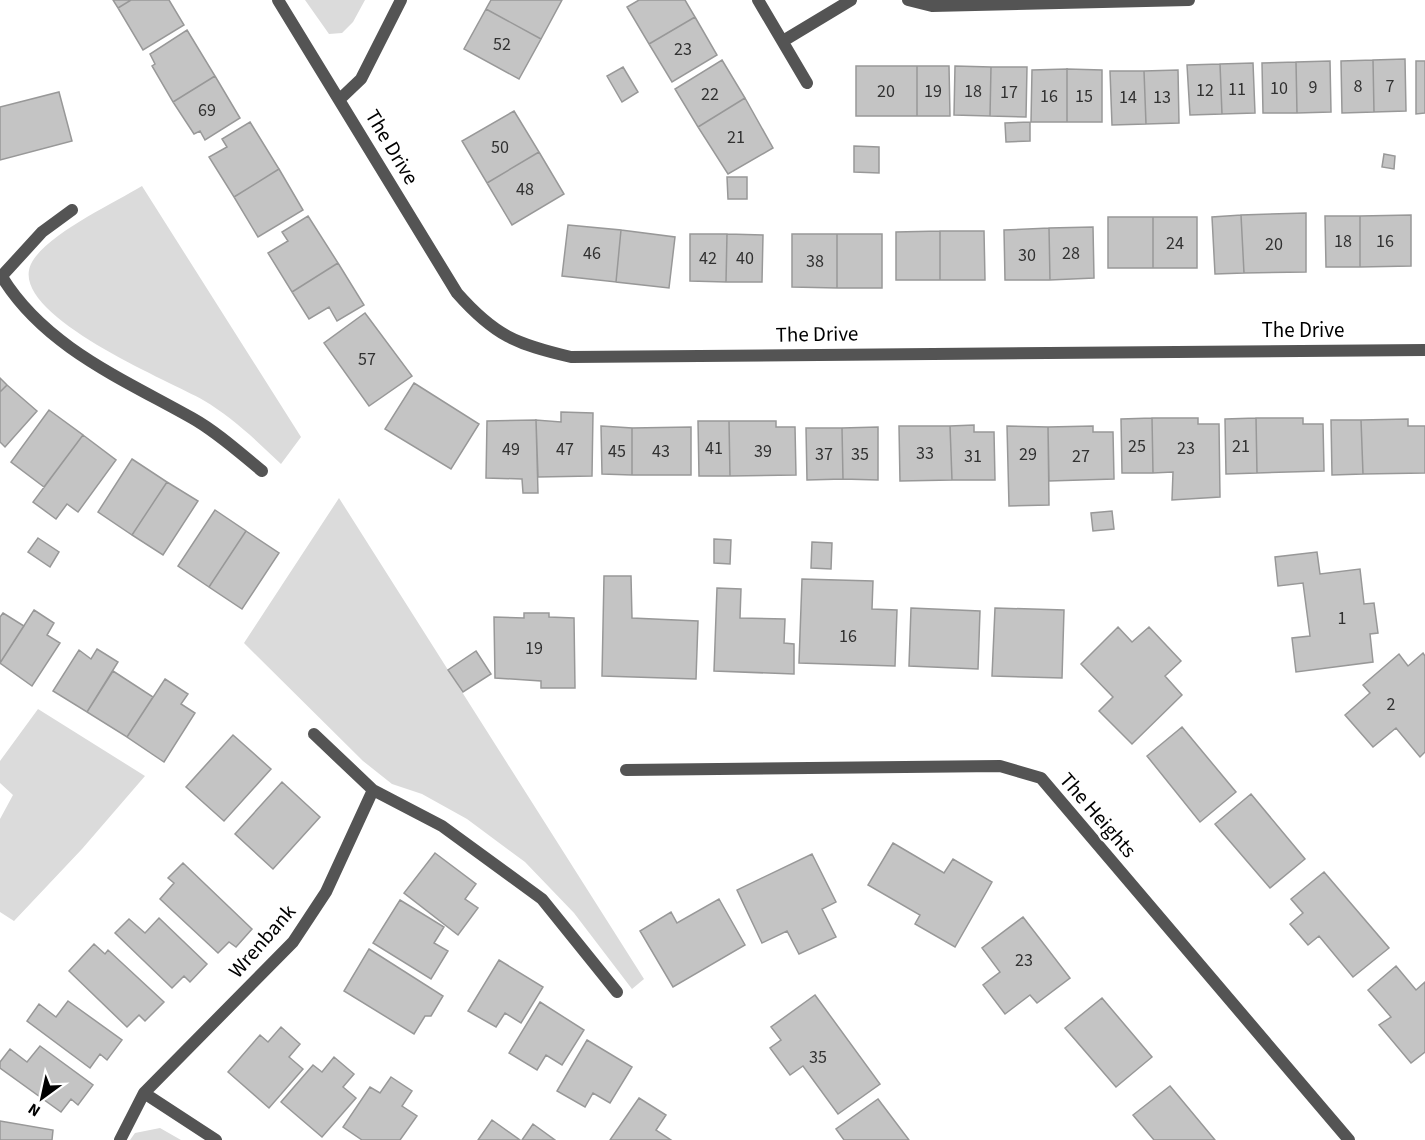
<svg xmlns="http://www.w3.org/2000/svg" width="1425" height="1140" viewBox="0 0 1425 1140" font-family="'Source Sans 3',sans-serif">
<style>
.green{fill:#dbdbdb}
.building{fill:#c4c4c4;stroke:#989898;stroke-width:1.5}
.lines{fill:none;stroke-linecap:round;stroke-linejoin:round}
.street{stroke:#545454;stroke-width:12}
.labels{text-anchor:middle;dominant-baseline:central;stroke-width:5;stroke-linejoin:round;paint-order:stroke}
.number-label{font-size:18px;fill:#313131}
.street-label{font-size:21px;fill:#000;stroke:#fff}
</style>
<rect width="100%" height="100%" fill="#fff"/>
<path class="green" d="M305 0H365L353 22 342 33 329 34Z
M142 186 301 437 281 464C257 441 232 417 203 400 170 381 7 315 31 264 45 235 114 203 142 186Z
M339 498 644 979 632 989 574 913 525 862 467 819 422 794 392 784 363 761 244 643Z
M38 709 145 776 82 849 14 921 0 912V819L13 795 0 783V761Z
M160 1128 181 1140H130L135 1133Z"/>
<path class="building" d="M113 0H131L118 8Z
M131 0H169L184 25 143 50 118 8Z
M491 0H562L541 39 486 9Z
M639 0H685L695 17 649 44 627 7Z
M486 9 541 39 519 79 464 49Z
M695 17 717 55 672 82 649 44Z
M187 30 215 76 173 102 152 66 155 64 150 54Z
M1405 59 1406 111 1374 112 1373 60Z
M722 60 745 98 698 127 675 89Z
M1373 60 1374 112 1342 113 1341 61Z
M1330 61 1331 112 1297 113 1296 62Z
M1416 61H1425V113L1416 114Z
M1296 62 1297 113H1263L1262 63Z
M1253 63 1255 113 1222 114 1220 64Z
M1220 64 1222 114 1190 115 1187 65Z
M856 66H917V116H856Z
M917 66H949L950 116H917Z
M955 66 991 67 990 116 954 115Z
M623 67 638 92 622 102 607 76Z
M991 67H1027L1026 117 990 116Z
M1067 69 1102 70V122H1067Z
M1067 69V122H1031L1032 70Z
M1178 70 1179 123 1146 124 1144 71Z
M1110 71H1144L1146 124 1112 125Z
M215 76 240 118 205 140 200 131 194 134 173 102Z
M59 92 72 141 0 160V107Z
M745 98 773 148 728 174 698 127Z
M514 111 539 152 487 183 462 141Z
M250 122 279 169 234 197 209 157 227 147 222 139Z
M1030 122V141L1006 142 1005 123Z
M854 146 879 147V173L854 172Z
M539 152 564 194 512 225 487 183Z
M1384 154 1395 156 1394 169 1382 167Z
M279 169 303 210 258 237 234 197Z
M727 177H747V199H728Z
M1306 213V272L1244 273 1241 215Z
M1241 215 1244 273 1215 274 1212 217Z
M1411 215V266L1360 267V216Z
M308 216 338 263 292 292 268 253 288 241 282 232Z
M1325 216H1360V267H1326Z
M1108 217H1153V268H1108Z
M1153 217H1197V268H1153Z
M568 225 621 230 616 282 562 276Z
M1093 227 1094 278 1050 280 1049 228Z
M1049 228 1050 280H1005L1004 230Z
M621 230 675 237 669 288 616 282Z
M940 231H984L985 280H940Z
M940 231V280H896V232Z
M690 234H727L726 282 690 281Z
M727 234 763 235 762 282H726Z
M792 234H837V288L792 287Z
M837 234H882V288H837Z
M338 263 364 305 337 321 329 307 309 319 292 292Z
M365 313 412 376 369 406 324 343Z
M0 378 7 385 0 392Z
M414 383 479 424 451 469 385 429Z
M7 385 37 411 5 447 0 442V392Z
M49 410 83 435 44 487 11 462Z
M561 412 593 413 592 476 538 477 536 420 561 422Z
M1152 418 1153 473H1122L1121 419Z
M1152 418H1198V424H1219L1220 497 1172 500 1173 472 1153 473Z
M1256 418 1257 473 1226 474 1225 419Z
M1256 418H1303V424H1323L1324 471 1257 473Z
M1408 419V426H1425V473L1363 474 1361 420Z
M536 420 538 493H523L522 479 486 478 487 421Z
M1331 420H1361L1363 474 1332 475Z
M698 421H729L730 476H699Z
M729 421H776V427H795L796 475 730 476Z
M974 425V432H994L995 480H952L950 426Z
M601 426 632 428V475L602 474Z
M899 426H950L952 480 900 481Z
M1007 426 1048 427 1049 505 1009 506Z
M1093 426V432H1113L1114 479 1049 481 1048 427Z
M691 427V475H632V428Z
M878 427V480L843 479 842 428Z
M806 428H842L843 479 807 480Z
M83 435 116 460 78 512 67 504 56 519 33 502Z
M132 459 167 482 132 535 98 512Z
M167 482 198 501 163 555 132 535Z
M215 510 246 531 209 587 178 566Z
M1112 511 1114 529 1093 531 1091 513Z
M246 531 279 553 242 609 209 587Z
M38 538 59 552 50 567 28 552Z
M714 539 731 540 730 564 714 563Z
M812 542 832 543 831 569 811 568Z
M1317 552 1320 574 1360 569 1364 604 1374 603 1378 633 1370 634 1373 662 1296 672 1292 638 1310 636 1303 583 1278 586 1275 557Z
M604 576H631L632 618 698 621 696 679 602 676Z
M802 579 873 581 872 609 897 610 895 666 799 663Z
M717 588 741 589 740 618 785 619 784 643 794 644V674L714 671Z
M911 608 980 611 978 669 909 666Z
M995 608 1064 610 1062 678 992 676Z
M34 610 54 623 47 635 60 643 32 686 0 663Z
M3 613 24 626 0 663V617Z
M524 613H549V617L574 618 575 688H541V681L495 678 494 617 524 618Z
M1118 627 1132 642 1149 627 1181 661 1165 676 1182 695 1132 744 1099 711 1113 697 1081 664Z
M97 649 118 662 87 712 53 691 79 650 91 659Z
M476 651 491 674 463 692 448 670Z
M1423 653 1425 656V752L1420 757 1396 728 1373 747 1345 715 1370 693 1363 685 1399 654 1408 666Z
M113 671 153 697 127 737 87 712Z
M165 679 188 694 181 704 195 713 164 762 127 737Z
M1182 727 1236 792 1200 822 1147 756Z
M233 735 271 769 224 821 186 787Z
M282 782 320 817 273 869 235 834Z
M1251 794 1305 859 1270 888 1215 824Z
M893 843 944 873 953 859 992 882 955 947 915 924 920 915 868 885Z
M435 853 476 884 465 899 478 908 458 935 404 893Z
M812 854 836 902 822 909 836 937 799 954 787 931 762 943 737 890Z
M183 863 252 929 236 947 229 942 218 953 160 899 174 883 168 878Z
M1324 872 1389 948 1353 977 1319 936 1308 945 1290 924 1303 913 1291 899Z
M719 899 745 945 673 987 640 931 671 912 677 923Z
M400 900 444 927 434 943 448 951 431 979 373 943Z
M1023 917 1070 978 1037 1003 1030 995 1005 1014 983 985 1000 972 982 948Z
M159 918 207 964 190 982 184 976 172 988 115 933 129 919 145 933Z
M94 944 105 954 108 950 164 1002 145 1021 139 1015 127 1027 69 971Z
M369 949 443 996 431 1016H425L414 1034 344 991Z
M499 960 543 987 521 1023 505 1013 496 1027 468 1011Z
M1396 966 1416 990 1425 982V1052L1411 1063 1379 1025 1391 1017 1368 990Z
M815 995 880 1084 838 1114 803 1066 790 1075 770 1048 781 1040 771 1027Z
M1102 998 1152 1057 1116 1087 1065 1028Z
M68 1001 122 1040 107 1060 100 1054 90 1068 27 1021 39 1004 56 1017Z
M540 1002 584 1030 562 1065 546 1055 537 1070 509 1053Z
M281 1027 300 1044 289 1057 303 1069 269 1108 228 1072 260 1035 268 1042Z
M587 1040 632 1067 610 1103 593 1093 585 1107 557 1091Z
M40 1046 93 1085 78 1105 71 1099 61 1112 0 1068V1062L10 1049 27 1062Z
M334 1057 354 1074 343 1087 356 1098 322 1137 281 1102 313 1065 322 1072Z
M391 1077 412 1091 402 1106 417 1116 400 1140H362L343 1127 370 1087 380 1093Z
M1170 1086 1215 1140H1154L1133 1115Z
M639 1098 666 1115 656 1130 671 1140H610Z
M878 1099 909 1140H844L836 1129Z
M492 1120 520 1140H478Z
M0 1121 53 1130 52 1140H0Z
M533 1124 555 1140H522Z"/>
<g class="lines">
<path class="street" d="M278 0 457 293C495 336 516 344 571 357L1425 350
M758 0 807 83
M908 0 932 6 1189 0
M783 41 851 0
M340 99 361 79 401 0
M2 277C45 347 123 379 192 418 217 432 240 453 262 471
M0 278 42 232 72 210
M314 734 373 790 442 826 542 899 617 992
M626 770 1000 766 1041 778 1349 1140
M144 1093 216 1140
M120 1140 144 1093 293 942 326 892 373 790"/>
</g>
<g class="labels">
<g class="number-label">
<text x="502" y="44">52</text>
<text x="683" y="49">23</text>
<text x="1358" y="86">8</text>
<text x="1390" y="86">7</text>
<text x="1313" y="87">9</text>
<text x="1279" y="88">10</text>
<text x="1237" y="89">11</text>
<text x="1205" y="90">12</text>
<text x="886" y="91">20</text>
<text x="933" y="91">19</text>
<text x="973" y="91">18</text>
<text x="1009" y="92">17</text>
<text x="710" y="94">22</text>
<text x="1049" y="96">16</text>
<text x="1084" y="96">15</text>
<text x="1128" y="97">14</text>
<text x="1162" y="97">13</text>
<text x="207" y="110">69</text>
<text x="736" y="137">21</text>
<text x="500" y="147">50</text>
<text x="525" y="189">48</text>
<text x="1343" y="241">18</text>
<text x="1385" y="241">16</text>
<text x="1175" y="243">24</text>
<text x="1274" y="244">20</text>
<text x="592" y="253">46</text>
<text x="1071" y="253">28</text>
<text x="1027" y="255">30</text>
<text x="708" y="258">42</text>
<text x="745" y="258">40</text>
<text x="815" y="261">38</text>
<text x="367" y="359">57</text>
<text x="1137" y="446">25</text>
<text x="1241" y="446">21</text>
<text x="714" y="448">41</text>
<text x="1186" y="448">23</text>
<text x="511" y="449">49</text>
<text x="565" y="449">47</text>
<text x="617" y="451">45</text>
<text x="661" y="451">43</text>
<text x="763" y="451">39</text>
<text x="925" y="453">33</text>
<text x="824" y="454">37</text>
<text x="860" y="454">35</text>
<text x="1028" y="454">29</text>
<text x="973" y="456">31</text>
<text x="1081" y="456">27</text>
<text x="1342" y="618">1</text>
<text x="848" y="636">16</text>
<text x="534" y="648">19</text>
<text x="1391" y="704">2</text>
<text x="1024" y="960">23</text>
<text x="818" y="1057">35</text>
</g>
<g class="street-label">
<text transform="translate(392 147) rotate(59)">The Drive</text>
<text x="1303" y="330">The Drive</text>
<text transform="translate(817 334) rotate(-1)">The Drive</text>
<text transform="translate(1098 815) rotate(49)">The Heights</text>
<text transform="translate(262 941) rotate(-49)">Wrenbank</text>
</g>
</g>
<g transform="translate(42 1098) rotate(213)" stroke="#ffffff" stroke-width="4.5" paint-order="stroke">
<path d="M0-4.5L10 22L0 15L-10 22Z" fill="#000000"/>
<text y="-9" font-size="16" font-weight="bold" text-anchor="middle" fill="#000000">N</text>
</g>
</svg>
